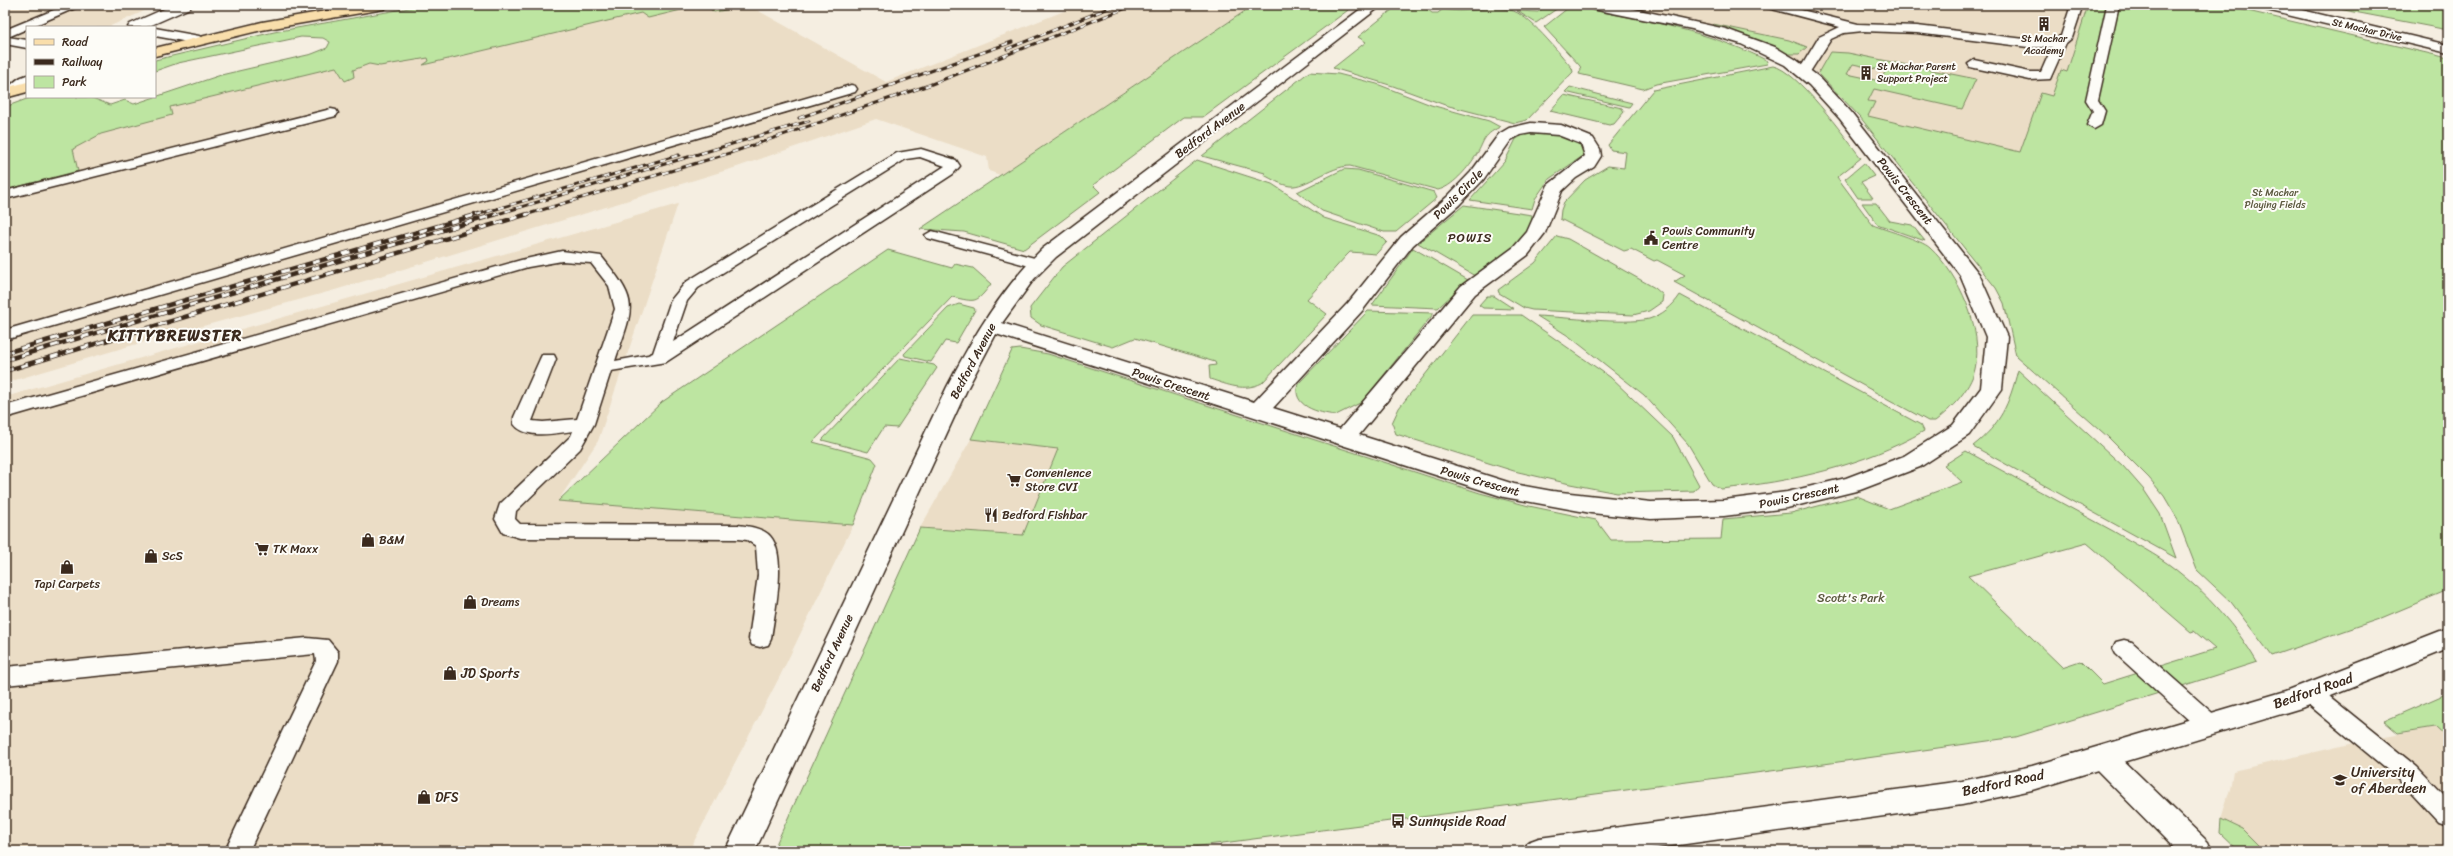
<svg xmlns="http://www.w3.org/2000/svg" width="2453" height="856" viewBox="0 0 2453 856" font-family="Sriracha,sans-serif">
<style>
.built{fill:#ebddc6}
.green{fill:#bde5a1;stroke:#7c8860;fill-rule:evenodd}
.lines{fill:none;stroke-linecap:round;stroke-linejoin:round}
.service-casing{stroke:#3b2a1e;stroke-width:3}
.minor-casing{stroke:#3b2a1e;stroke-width:3}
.tertiary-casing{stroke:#3b2a1e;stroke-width:3}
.secondary-casing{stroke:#3b2a1e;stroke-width:3}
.primary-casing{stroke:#3b2a1e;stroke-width:3}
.service{fill:#fdfcf7;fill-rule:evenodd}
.minor{fill:#fdfcf7;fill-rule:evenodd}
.tertiary{fill:#fdfcf7;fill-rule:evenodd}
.secondary{fill:#fdfcf7;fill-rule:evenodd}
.primary{fill:#f9deab;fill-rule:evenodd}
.rail-far1-casing{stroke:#3b2a1e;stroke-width:3}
.rail-casing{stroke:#3b2a1e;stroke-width:4.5}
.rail-far1{stroke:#fdfcf7;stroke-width:2;stroke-dasharray:6;stroke-linecap:butt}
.rail{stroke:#fdfcf7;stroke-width:3;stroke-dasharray:8;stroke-linecap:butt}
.labels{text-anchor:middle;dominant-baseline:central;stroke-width:4;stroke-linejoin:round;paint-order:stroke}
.far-street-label{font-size:10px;fill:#3b2a1e;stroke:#fdfcf7}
.far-poi-label{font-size:10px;fill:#3b2a1e;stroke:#fdfcf7}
.far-park-label{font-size:10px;fill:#5c593f;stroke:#fdfcf7}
.street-label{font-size:12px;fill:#3b2a1e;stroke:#fdfcf7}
.poi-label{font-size:12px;fill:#3b2a1e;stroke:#fdfcf7;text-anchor:start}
.park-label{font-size:12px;fill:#5c593f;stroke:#fdfcf7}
.neighbourhood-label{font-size:13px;letter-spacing:1px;fill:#3b2a1e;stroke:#fdfcf7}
.near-poi-label{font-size:14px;fill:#3b2a1e;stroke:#fdfcf7;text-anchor:start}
.near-street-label{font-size:14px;fill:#3b2a1e;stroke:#fdfcf7}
.district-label{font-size:16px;font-weight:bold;letter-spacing:1px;fill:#3b2a1e;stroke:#fdfcf7}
</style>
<rect width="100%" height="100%" fill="#f5eee1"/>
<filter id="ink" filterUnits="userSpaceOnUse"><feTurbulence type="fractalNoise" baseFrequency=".025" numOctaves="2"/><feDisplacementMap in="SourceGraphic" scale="8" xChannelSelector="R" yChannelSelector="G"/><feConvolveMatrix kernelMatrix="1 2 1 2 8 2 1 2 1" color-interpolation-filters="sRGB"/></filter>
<g filter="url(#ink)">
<path class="built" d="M5 5H158L108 27H27V48L5 44Z
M668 5H748L886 82 1079 5H1254L1000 175 989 171 987 157 876 119 737 167 335 290 126 347 5 383V172L183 100 165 94 238 72Z
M1619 5H2088L2067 72 2061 70 2036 160 1860 117 1815 71 1785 54 1726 30Z
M678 204 598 441 558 501 853 525 780 676 689 851H5V397Z
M971 439 1058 449 1023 535 920 528Z
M2448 725V851H2255L2221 819 2230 789 2233 771 2385 736Z"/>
<path class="green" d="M426 5H702L648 18 641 13 423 65 429 61 428 58 380 66 369 64 353 70 354 77 345 81 336 67 170 107 172 115 101 134 73 149 78 171 5 190V107L32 97H90L110 105 125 100 134 104 221 75 312 54 327 48 330 42 323 38 301 37 178 63 155 71V60L274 32Z
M705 5H748L749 6 714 12Z
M1254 5H1355L1203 117H1184L1093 185 1100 192 1024 249 964 232 920 229Z
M1547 5 1558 6V8L1536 23 1517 11 1538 12Z
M2088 5H2222L2448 58V590L2379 619 2272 656 2231 602 2197 570 2177 518 2164 496 2149 478 2108 437 2016 356 2004 303 1996 288 1860 117 1818 73 1830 52 1848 53 1976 79 1962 109 1874 89 1868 101 1875 102 1868 116 2020 152 2041 93 2052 96 2061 70 2067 72ZM1853 64 1885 71V72L1880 81 1847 74Z
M2318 5H2448V30Z
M1424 7 1432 13H1438L1443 9C1465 14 1487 6 1510 10 1528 13 1559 53 1572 68L1573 72 1527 120 1515 123 1445 105 1393 86 1333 68 1366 42 1358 37 1393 9Z
M1568 8C1580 6 1595 11 1607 13 1662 23 1719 36 1768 61L1767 64 1656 84 1643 89 1579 74 1581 69 1580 66 1544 27Z
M1713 24 1789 40 1807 47 1799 54H1785L1711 26Z
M1773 66C1797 70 1845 137 1861 158L1837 177 1869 220 1873 225C1885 230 1922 240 1930 248 1959 274 1984 330 1975 369 1970 390 1951 409 1935 421H1928L1674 282 1685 275 1657 260 1654 261 1631 249 1624 251 1560 219 1561 210 1564 202 1585 180 1608 166 1624 168 1626 152 1611 150 1608 145 1653 90Z
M1309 72 1338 74 1377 84 1431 105 1489 121 1500 127C1481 136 1485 142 1475 157 1467 169 1452 187 1438 190L1350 166C1330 166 1305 188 1290 186 1281 185 1272 179 1264 175L1265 173 1202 156Z
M1570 87 1632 103 1629 107 1565 92Z
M1564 95 1622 108 1624 112 1614 124 1609 125 1550 111Z
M1529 132C1548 134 1572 133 1584 150L1583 156 1549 179 1535 199 1532 209 1470 200 1505 161 1516 139Z
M1197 160 1272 184 1324 218 1381 236 1387 242 1376 254 1350 252 1346 256 1307 299 1327 314 1262 383C1244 392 1228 385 1210 379L1209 366 1216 365 1215 362 1135 338 1113 347 1041 325 1031 318 1030 308 1062 267Z
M1864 163 1874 176 1861 182 1873 198H1858L1845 179Z
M1344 169 1358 170 1434 192 1437 198 1396 232H1384L1322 211 1297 192Z
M1862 203H1876L1890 221 1912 225 1925 241 1877 224Z
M1464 205 1532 215C1534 237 1491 265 1475 276L1418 243Z
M1557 236 1568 239 1655 288 1663 295 1662 302 1649 311 1633 315 1532 310 1524 308 1499 293 1498 290 1535 263Z
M1413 248 1468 280 1438 308 1372 305Z
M888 250 952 268 955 264 973 268 991 284C976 304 976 302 952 297L813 442 872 458 877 464 853 525 558 501 662 402Z
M1680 295 1921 425 1924 431C1863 466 1791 482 1721 489L1712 484 1688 444 1644 395 1570 337 1537 316C1566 317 1623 325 1649 319 1662 315 1673 306 1680 295Z
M1487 296H1494L1514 309 1483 308 1479 305Z
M959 304 974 308 975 310 956 343 945 341 931 362 905 356 904 354 948 308Z
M1368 311 1434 313 1362 402 1336 415C1318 413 1291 406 1298 384Z
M1472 315H1521L1610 377 1673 437 1699 485 1694 491 1617 493 1570 484 1514 471 1396 434 1392 423 1399 408Z
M1020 349 1048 354 1480 493 1529 506 1596 520 1611 540 1721 539 1723 519 1791 513 1857 496 1889 509 1962 482 1944 465 1966 451C2015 478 2064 504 2113 531 2133 543 2156 554 2175 569 2206 593 2237 627 2257 662L2179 687 2157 667 2215 649 2194 631 2191 632 2087 543 1968 576 2062 667 2080 661 2103 684 2138 673 2159 693 2016 737 1824 764 1162 851H773L920 528 1023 535 1058 449 971 439 1012 350Z
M900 358 934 365 937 368 897 428 884 427 868 452 822 440Z
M2018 370 2123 466 2144 490 2160 514 2176 558 1973 446C2001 424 2009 404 2018 370Z
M2448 693V739L2435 727 2398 733 2384 721Z
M2221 819 2242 829 2264 851H2239L2220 833Z"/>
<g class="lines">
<defs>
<path id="service" d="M66 5H82L8 37 27 40V48L5 44V30Z
M1762 5H1781L1858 24 1917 26 2041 41 2061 36 2071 5H2083L2072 38 2066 43 2050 79 2030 80 1970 67 1968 64 1974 60 2030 72H2041L2052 47H2028L1917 33 1863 31 1844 33 1831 39 1808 75H1800L1798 72 1819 37 1840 27 1764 7Z
M2107 5H2119L2098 100 2105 111 2101 125 2094 129 2087 125 2093 111 2086 100Z
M851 85 855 86 857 89 855 92 5 340V330Z
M331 109 336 110 338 113 336 116 5 199V191Z
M921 149 956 160 960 166 953 174 666 362 611 371 594 424 580 449 516 511 515 519 520 524 738 525C748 526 763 528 770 536 788 556 774 614 771 639L768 645 760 647 752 645 749 639 758 575 756 546 747 540 738 539 520 538 503 533 495 519 500 504 571 436 573 431C557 433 525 440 514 424V417L540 359 542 355H554L556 359 532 421 543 422 577 419 615 309 609 286 591 263 562 261 528 267 5 418V406L521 260 562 251 601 256C640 304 634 304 615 361L648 355 653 353 671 300 686 282 897 153ZM920 157 945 166 673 342 687 301 698 288 906 159Z
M932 231 1042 260 1045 263 1037 268 927 238 925 235Z
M307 638 328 640 338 652V661L249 851H225L316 661 315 654 5 685V667Z
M2124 640 2132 642 2218 718 2221 725 2218 732 2210 734 2202 732 2116 654 2113 648 2116 642Z
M2311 685 2319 688 2417 767 2448 799V825L2439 822 2401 781 2303 700 2300 694 2303 688Z"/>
<path id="minor" d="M1366 5H1382L1056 257 1034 279 1002 323 1254 402 1348 303 1401 237 1447 197 1471 172 1499 134 1509 128 1531 123 1561 125 1593 138 1600 149 1601 156 1594 167 1576 178 1562 191 1545 233 1528 255 1475 294 1359 435 1514 484 1552 491 1651 502 1724 500 1787 492 1846 478 1904 456 1953 425 1981 388 1986 337 1960 275 1840 119 1809 85 1785 65 1741 44 1692 29 1593 9 1586 5H1616L1726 29 1775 47 1795 59 1820 78 1851 112 1979 274 2007 337 2002 389 1969 435 1920 467 1860 490 1787 508 1724 516 1651 519 1591 513 1504 497 996 334 968 387 755 851H725L947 387C973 336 1001 290 1042 249ZM1531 133 1558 135 1581 144 1585 156 1548 185 1527 232 1514 247 1461 286 1340 429 1273 408 1362 311 1413 245 1459 205 1483 180 1511 140 1520 135Z
M155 28 199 36 206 40 199 44 155 36Z
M2103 746 2113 750 2208 842 2212 851H2177L2093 766 2089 758 2093 750Z"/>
<path id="tertiary" d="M173 5H192L190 8 147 27H128L130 24Z
M27 75V88L19 94H9L6 91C11 84 19 77 27 75Z
M2448 628V649L2301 708 2032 790 1962 805 1636 851H1524L1528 842 1539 838 1962 781 2032 766 2286 691Z"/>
<path id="secondary" d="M2256 5H2281L2448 45V53L2258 8Z"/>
<path id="primary" d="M360 5H391L384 9 262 30 155 56V48L262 22Z
M27 82V92L5 98V88Z"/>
</defs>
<use href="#service" class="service-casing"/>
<use href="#minor" class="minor-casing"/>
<use href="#tertiary" class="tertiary-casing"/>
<use href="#secondary" class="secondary-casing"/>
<use href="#primary" class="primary-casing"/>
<use href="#service" class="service"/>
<use href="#minor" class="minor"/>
<use href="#tertiary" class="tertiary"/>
<use href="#secondary" class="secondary"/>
<use href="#primary" class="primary"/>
<defs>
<path id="rail-far1" d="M1007 49 1116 5
M799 118 1012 42
M476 215 679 155
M494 215 809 121
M525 215 730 153 929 85 1134 5"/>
<path id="rail" d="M5 353 479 214
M5 360 497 214
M5 371 528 214"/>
</defs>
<use href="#rail-far1" class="rail-far1-casing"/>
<use href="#rail" class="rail-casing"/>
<use href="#rail-far1" class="rail-far1"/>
<use href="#rail" class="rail"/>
</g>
</g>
<defs>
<symbol id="building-bare" viewBox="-9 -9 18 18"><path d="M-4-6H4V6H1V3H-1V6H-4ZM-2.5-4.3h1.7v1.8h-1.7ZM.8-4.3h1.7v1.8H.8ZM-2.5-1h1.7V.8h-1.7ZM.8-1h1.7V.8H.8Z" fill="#3b2a1e" stroke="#fdfcf7" stroke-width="2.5" paint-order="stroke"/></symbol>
<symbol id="civic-bare" viewBox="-9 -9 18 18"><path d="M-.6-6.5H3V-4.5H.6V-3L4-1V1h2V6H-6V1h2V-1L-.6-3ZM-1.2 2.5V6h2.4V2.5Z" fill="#3b2a1e" stroke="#fdfcf7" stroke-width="2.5" paint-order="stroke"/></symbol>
<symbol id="supermarket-bare" viewBox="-9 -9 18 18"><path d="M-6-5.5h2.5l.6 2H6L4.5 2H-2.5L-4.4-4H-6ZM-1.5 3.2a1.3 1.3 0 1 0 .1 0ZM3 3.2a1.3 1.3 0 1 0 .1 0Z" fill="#3b2a1e" stroke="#fdfcf7" stroke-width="2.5" paint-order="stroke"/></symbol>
<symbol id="restaurant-bare" viewBox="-9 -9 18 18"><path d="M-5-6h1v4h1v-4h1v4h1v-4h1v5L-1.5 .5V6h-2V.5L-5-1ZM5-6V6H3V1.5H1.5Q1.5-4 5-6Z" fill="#3b2a1e" stroke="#fdfcf7" stroke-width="2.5" paint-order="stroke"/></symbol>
<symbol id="shop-bare" viewBox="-9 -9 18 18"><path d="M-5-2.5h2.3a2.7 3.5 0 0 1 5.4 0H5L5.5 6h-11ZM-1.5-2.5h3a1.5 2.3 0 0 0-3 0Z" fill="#3b2a1e" stroke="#fdfcf7" stroke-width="2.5" paint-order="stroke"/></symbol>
<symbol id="university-bare" viewBox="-9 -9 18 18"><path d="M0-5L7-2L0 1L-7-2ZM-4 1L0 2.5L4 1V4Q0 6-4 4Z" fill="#3b2a1e" stroke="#fdfcf7" stroke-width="2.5" paint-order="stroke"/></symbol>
<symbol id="bus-bare" viewBox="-9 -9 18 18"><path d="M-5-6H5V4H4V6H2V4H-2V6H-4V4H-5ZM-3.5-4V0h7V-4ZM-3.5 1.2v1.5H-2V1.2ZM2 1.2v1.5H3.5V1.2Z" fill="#3b2a1e" stroke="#fdfcf7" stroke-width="2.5" paint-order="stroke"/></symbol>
</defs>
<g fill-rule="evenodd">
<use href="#building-bare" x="2034" y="14" width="20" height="20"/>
<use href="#building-bare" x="1856" y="63" width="20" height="20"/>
<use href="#civic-bare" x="1641" y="228" width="20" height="20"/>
<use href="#supermarket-bare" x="1004" y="470" width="20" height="20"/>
<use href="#restaurant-bare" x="981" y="505" width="20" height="20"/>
<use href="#shop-bare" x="358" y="530" width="20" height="20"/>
<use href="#supermarket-bare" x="252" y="539" width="20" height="20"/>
<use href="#shop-bare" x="141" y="546" width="20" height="20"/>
<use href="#shop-bare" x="57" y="557" width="20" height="20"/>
<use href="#shop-bare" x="460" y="592" width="20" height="20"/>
<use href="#shop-bare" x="440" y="663" width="20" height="20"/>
<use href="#university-bare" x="2330" y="770" width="20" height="20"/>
<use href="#shop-bare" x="414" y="787" width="20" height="20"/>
<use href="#bus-bare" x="1388" y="811" width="20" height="20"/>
</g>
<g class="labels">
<g class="far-street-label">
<text transform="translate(2367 30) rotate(13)">St Machar Drive</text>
</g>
<g class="far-poi-label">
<text x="2044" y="39">St Machar<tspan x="2044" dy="12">Academy</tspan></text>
<text x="1877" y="67" text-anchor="start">St Machar Parent<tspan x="1877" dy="12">Support Project</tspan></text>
</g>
<g class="far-park-label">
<text x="2275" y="193">St Machar<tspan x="2275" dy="12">Playing Fields</tspan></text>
</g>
<g class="street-label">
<text transform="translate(1210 130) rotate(-37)">Bedford Avenue</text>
<text transform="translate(1905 191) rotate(52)">Powis Crescent</text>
<text transform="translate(1458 194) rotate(-45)">Powis Circle</text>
<text transform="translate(973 361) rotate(-62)">Bedford Avenue</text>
<text transform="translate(1171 384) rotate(18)">Powis Crescent</text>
<text transform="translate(1480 481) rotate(16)">Powis Crescent</text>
<text transform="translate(1799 496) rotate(-12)">Powis Crescent</text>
<text transform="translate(832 653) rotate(-65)">Bedford Avenue</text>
</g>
<g class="poi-label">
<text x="1662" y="231">Powis Community<tspan x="1662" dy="14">Centre</tspan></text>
<text x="1025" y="473">Convenience<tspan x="1025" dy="14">Store CVI</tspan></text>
<text x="1002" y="515">Bedford Fishbar</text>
<text x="379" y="540">B&amp;M</text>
<text x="273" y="549">TK Maxx</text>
<text x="162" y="556">ScS</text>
<text x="67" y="584" text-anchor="middle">Tapi Carpets</text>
<text x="481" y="602">Dreams</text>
</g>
<g class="park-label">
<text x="1851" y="598">Scott's Park</text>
</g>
<g class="neighbourhood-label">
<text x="1470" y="237">POWIS</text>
</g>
<g class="near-poi-label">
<text x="461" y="673">JD Sports</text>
<text x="2351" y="772">University<tspan x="2351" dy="16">of Aberdeen</tspan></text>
<text x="435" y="797">DFS</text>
<text x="1409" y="821">Sunnyside Road</text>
</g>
<g class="near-street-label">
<text transform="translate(2313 691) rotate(-19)">Bedford Road</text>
<text transform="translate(2003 783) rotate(-12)">Bedford Road</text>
</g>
<g class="district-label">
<text x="175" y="335">KITTYBREWSTER</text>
</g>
</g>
<rect width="2453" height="856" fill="none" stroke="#fdfcf7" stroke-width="20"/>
<rect x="10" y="10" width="2433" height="836" fill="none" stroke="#3b2a1e" stroke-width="1.5" filter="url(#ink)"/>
<rect x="26" y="26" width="130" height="72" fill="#fdfcf7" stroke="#afa8a0"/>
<rect x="34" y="39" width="20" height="6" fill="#f9deab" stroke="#afa8a0"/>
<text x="62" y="46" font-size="12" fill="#3b2a1e">Road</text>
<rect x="34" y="59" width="20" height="6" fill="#3b2a1e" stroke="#afa8a0"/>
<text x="62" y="66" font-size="12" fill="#3b2a1e">Railway</text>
<rect x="34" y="76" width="20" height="12" fill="#bde5a1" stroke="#afa8a0"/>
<text x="62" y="86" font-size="12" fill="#3b2a1e">Park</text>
</svg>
